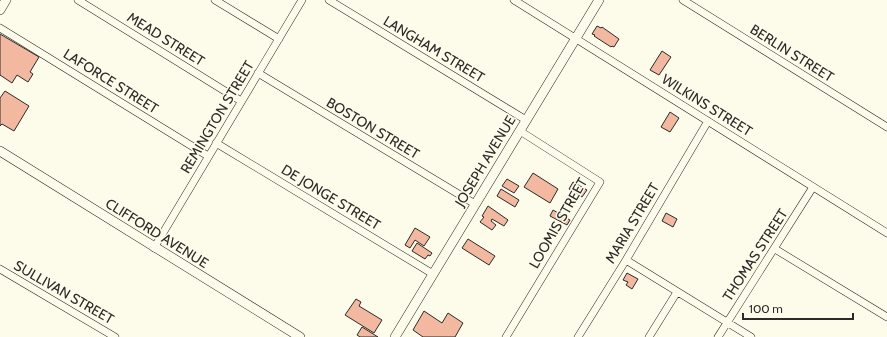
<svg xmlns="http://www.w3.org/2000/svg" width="887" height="337" viewBox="0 0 887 337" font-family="Cabin,sans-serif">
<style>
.building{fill:#f2b8a0;stroke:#2b2b2b}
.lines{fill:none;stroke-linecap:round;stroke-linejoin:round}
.street-casing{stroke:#2b2b2b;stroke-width:8}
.secondary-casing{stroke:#2b2b2b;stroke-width:10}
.street{stroke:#fdfbea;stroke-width:7}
.secondary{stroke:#fdfbea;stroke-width:9}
.labels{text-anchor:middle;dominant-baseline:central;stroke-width:3;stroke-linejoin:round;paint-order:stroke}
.street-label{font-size:14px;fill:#2b2b2b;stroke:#fdfbea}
</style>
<rect width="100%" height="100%" fill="#fdfbea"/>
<path class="building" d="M597 26 601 28 602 27 619 39 614 47 612 46 611 47 594 36 595 35 592 34Z
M0 34 39 57 30 72 33 74 28 82 17 75 12 83 0 75Z
M662 51 671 57 659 75 650 70Z
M5 91 29 106 14 131 2 124 0 126V98Z
M670 112 679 118 670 132 661 127Z
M533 173 558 189 550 203 524 187Z
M507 179 519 186 514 193 502 186Z
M573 182 587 190 582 197 569 189Z
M501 189 519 200 515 207 497 196Z
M488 206 508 220 504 226 492 219 491 221 496 225 492 230 480 222 484 217 482 216Z
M553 210 570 220 567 225 550 216Z
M666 213 677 219 673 227 662 221Z
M415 228 430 237 424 246 415 240 410 248 405 245Z
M468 239 495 256 489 265 462 248Z
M417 243 432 253 430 256 428 255 425 259 412 251Z
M627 273 638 279 632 289 626 285 628 282 623 280Z
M356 299 361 302 359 306 382 320 374 333 345 315Z
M424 311 442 323 448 313 463 323 455 337H423L413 330Z
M362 327 378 337H360L357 335Z"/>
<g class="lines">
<defs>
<path id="street" d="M78 0 241 101
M215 0 279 39
M329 0 526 120
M514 0 887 233
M683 0 887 127
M0 28 208 156
M258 73 475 204
M216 143 433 274
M154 248 302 0
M775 249 887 317
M626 260 751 337
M0 269 115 337
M506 337 600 182 520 131
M578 337 626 260 708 121
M649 337 677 292
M718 337 813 187"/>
<path id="secondary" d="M0 10 6 0
M0 151 300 337
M395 337 599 0"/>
</defs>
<use href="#street" class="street-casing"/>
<use href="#secondary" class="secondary-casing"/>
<use href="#street" class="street"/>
<use href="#secondary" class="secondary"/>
</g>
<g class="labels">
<g class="street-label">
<text transform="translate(166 39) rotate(32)">MEAD STREET</text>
<text transform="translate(434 49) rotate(31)">LANGHAM STREET</text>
<text transform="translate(792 53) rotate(32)">BERLIN STREET</text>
<text transform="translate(111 81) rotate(32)">LAFORCE STREET</text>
<text transform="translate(707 105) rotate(32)">WILKINS STREET</text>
<text transform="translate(217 117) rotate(-59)">REMINGTON STREET</text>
<text transform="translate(373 128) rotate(31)">BOSTON STREET</text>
<text transform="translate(485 161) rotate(-59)">JOSEPH AVENUE</text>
<text transform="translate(331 197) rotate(31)">DE JONGE STREET</text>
<text transform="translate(558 223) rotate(-60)">LOOMIS STREET</text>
<text transform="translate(632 223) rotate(-59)">MARIA STREET</text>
<text transform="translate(157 233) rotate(32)">CLIFFORD AVENUE</text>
<text transform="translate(755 255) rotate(-57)">THOMAS STREET</text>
<text transform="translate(64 292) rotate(30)">SULLIVAN STREET</text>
</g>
</g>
<path d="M743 313v6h110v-6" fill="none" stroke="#2b2b2b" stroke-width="2"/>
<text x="749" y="313" font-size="12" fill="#2b2b2b" stroke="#fdfbea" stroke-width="3" paint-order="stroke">100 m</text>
</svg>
